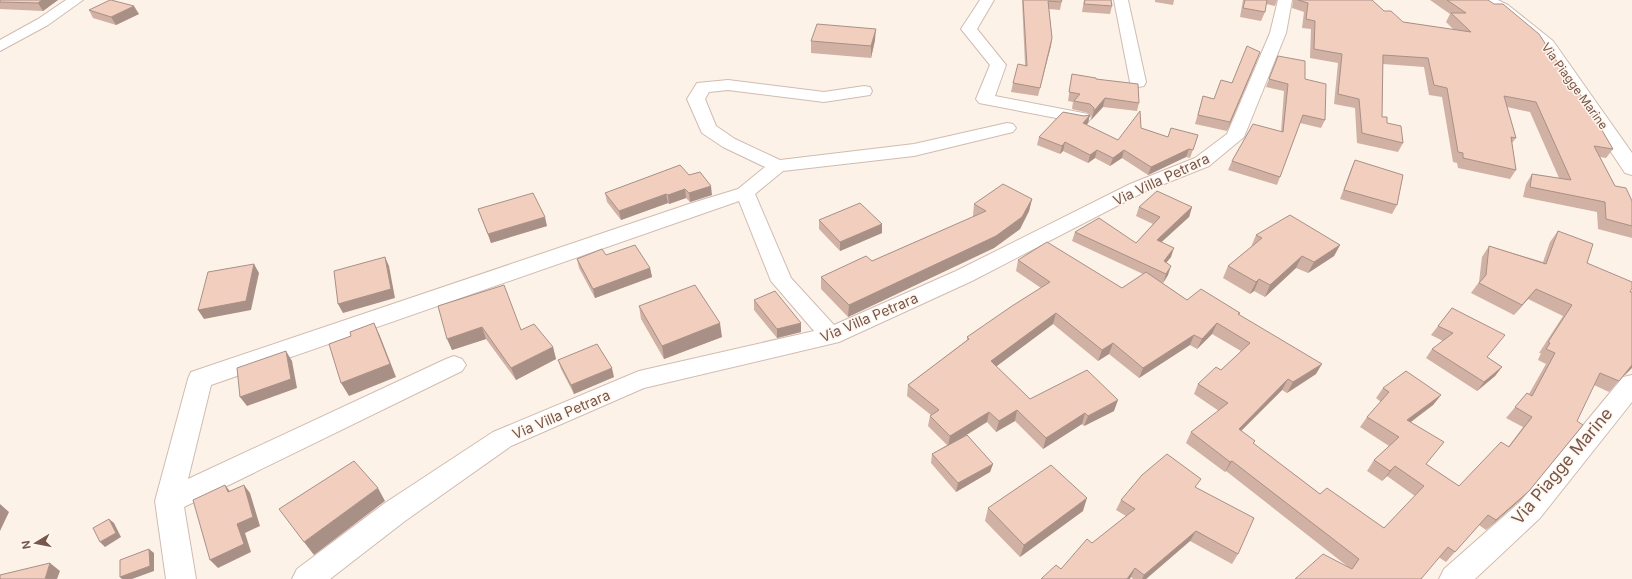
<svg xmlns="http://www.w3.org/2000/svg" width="1632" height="579" viewBox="0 0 1632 579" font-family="Inter,sans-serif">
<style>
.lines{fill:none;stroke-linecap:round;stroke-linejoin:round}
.minor-casing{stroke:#d1bbb0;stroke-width:2}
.minor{fill:#fff;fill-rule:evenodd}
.wall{fill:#d0b1a4}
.shaded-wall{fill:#a99086}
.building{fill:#f2cebf;stroke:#a99086}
.labels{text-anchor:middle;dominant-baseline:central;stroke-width:3;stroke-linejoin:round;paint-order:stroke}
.far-street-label{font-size:12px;fill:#77564b;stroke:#fff7ee}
.street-label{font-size:14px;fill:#77564b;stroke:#fff7ee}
.near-street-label{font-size:17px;fill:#77564b;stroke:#fff7ee}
</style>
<rect width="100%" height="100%" fill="#fdf2e8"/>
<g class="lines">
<defs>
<path id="minor" d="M66 0H83L48 25 0 51V40L38 19Z
M980 0H994L977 29 1006 65 995 96 1088 114 1091 118 1088 122 1082 123 979 103 976 99 990 65 961 29Z
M1114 0H1128L1146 82 1144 86 1138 87 1132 86 1130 82Z
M1278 0H1292L1286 33 1244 137 1209 166 1144 192 972 281 839 342 644 388 511 446 405 521 330 579H292L297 569 385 503 493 432 639 371 814 331 771 281 739 201 211 385 188 479 446 359 454 356 462 359 466 365 462 371 184 507 196 579H166L155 501 188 379 191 372 689 204 738 189 765 167 723 147 702 133 687 99 697 83 728 80 824 92 864 86 870 87 872 91 870 95 824 102 728 90 709 92 705 99 716 126 735 139 780 160 914 144 1007 123 1013 124 1016 128 1013 132 914 156 783 171 755 194 791 278 834 325 956 271 1130 184 1195 158 1227 134 1270 33Z
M1480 0H1498L1508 5 1553 41 1632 153V175L1625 173 1541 47 1498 11 1482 3Z
M1632 375V402L1540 518 1475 579H1439L1444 569 1520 502 1623 377Z"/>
</defs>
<use href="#minor" class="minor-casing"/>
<use href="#minor" class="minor"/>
</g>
<path class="wall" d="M0 0H58L43 11 0 9Z
M1022 0H1062L1060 10 1049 9 1052 38 1038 96 1011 92 1013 83 1025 65Z
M1084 0H1111L1112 6 1110 14 1082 12Z
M1155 0H1174L1173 5 1155 2Z
M1243 0H1277L1275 6 1266 4 1265 12 1261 21 1240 17Z
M1293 0H1372L1384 11 1403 22 1454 30 1446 22 1450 14 1430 0H1488L1613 149 1606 158 1600 157 1615 186 1632 201V238L1598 229 1597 212 1523 197 1526 184 1532 174 1559 178 1530 112 1507 107 1516 138 1512 143 1516 170 1510 179 1458 168 1457 163 1453 162 1442 97 1429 95 1424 67 1383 64 1382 117 1403 143 1398 152 1357 143 1355 108 1334 104 1338 63 1310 58 1311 29 1302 28 1304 12 1292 8Z
M89 10 139 14 116 25 93 18Z
M875 40 871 58 811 53V41Z
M1278 56 1305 79 1325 120 1321 128 1300 123 1280 177 1277 185 1228 170 1232 161 1281 132 1284 91 1266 87Z
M1257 60 1227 131 1195 124 1203 96 1214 99Z
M1072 74 1096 79 1139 103 1137 111 1103 107 1091 120 1092 117 1088 113 1072 109 1073 102 1068 101Z
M1090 115 1088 123 1087 125 1118 140 1141 128 1168 137 1198 135 1190 158 1186 157 1148 175 1122 158 1110 166 1095 158 1088 163 1063 151 1060 154 1037 145 1039 137 1084 116Z
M1355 160 1397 205 1392 214 1340 199 1351 169Z
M689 175 712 195 690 202 686 198 669 204 668 203 621 220 607 202 605 193Z
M1032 199 1029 211 1020 229 994 248 848 317 821 289V277L872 261 973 217V216L974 204Z
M1139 207H1192L1189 217 1161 242 1171 257 1166 263 1168 275 1163 283 1161 282 1187 300 1240 313 1239 315 1316 374 1287 393 1282 390 1241 431 1254 444 1320 494 1384 528 1415 496 1387 476 1382 481 1367 471 1374 460 1389 446 1360 427 1367 417 1381 402 1376 398 1383 388 1441 395 1433 405 1411 422 1426 464 1459 486 1508 447 1523 427 1506 418 1527 393 1529 394 1546 364 1538 360 1541 353H1539L1563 316 1528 299 1514 315 1471 293 1479 282 1482 257 1489 246 1543 262 1550 242 1558 231 1587 263 1630 292 1625 375H1624L1609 392 1594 385 1519 501 1486 530 1479 525 1446 562 1440 558 1295 579 1347 566 1226 471 1225 472 1186 443 1191 432 1219 411 1194 394 1198 384 1221 370 1241 351 1212 334 1197 349 1190 345 1139 378 1109 354 1098 361 1053 324 996 366 1030 399 1114 411 1084 426 1082 424 1043 449 1015 421 996 432 987 422 962 438 993 464 990 472 956 492 931 463 932 454 947 445 928 426 930 416 931 415 907 396 908 385 967 340V337L1041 288 1016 271 1018 260 1122 288 1143 274 1072 241 1075 232 1136 243 1153 224 1136 216Z
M478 209 547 226 491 243Z
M819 220 882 224V233L840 251 819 229Z
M1256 235 1340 245 1334 256 1308 273 1296 268 1265 297 1254 291 1250 294 1223 278 1228 266 1251 247Z
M577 259 650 268 652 277 595 298 579 268Z
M754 300 801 332 777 338 754 310Z
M438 306 521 330 553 347 556 359 516 380 486 339 452 350Z
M639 306 722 337 664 359 641 319Z
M1452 308 1487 357 1502 367 1495 376 1477 391 1426 358 1432 349 1443 341 1431 335Z
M558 360 614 377 574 394 561 369Z
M1196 488 1238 554 1232 564 1190 541 1146 579H1133L1131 577 1061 569 1126 516 1116 510 1121 500Z
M988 508 1083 511 1020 557 985 521Z"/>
<path class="shaded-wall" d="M42 0H58L43 11 38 3Z
M134 6 139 14 116 25 111 17Z
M876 29 875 40 871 58V46Z
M1052 38 1051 46 1038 96 1040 88Z
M1260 52 1257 60 1227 131 1230 122Z
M1105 98 1103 107 1091 120 1094 111Z
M1090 115 1088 123 1081 132 1083 123Z
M1065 142 1063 151 1060 154 1062 146Z
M1189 149 1186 157 1148 175 1151 167Z
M1097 150 1095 158 1088 163 1090 155Z
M1124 150 1122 158 1110 166 1113 158Z
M711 186 712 195 690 202 689 193Z
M685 189 686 198 669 204 668 195Z
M666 194 668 203 621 220 619 211Z
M1032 199 1029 211 1020 229 994 248 848 317 849 305Z
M1192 207 1189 217 1154 249 1157 240Z
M545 217 547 226 491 243 488 234Z
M882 224V233L840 251V242Z
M1340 245 1334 256 1308 273 1314 262Z
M1174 248 1171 257 1160 270 1164 261Z
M1302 256 1296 268 1265 297 1270 285Z
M385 257 389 266 395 298 343 313 338 304Z
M254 264 259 273 251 310 204 319 198 310Z
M1171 266 1168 275 1163 283 1166 274Z
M650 268 652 277 595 298 593 289Z
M1259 279 1254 291 1250 294 1256 282Z
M1536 289 1528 299 1514 315 1522 305Z
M1056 313 1053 324 989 372 991 361Z
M374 323 380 336 396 377 349 396 341 383Z
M720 323 722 337 664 359 662 346Z
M801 323V332L777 338V329Z
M1217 323 1212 334 1197 349 1202 339Z
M482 327 486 339 452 350 447 339Z
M1194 335 1190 345 1139 378 1143 368Z
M1113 343 1109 354 1098 361 1102 350Z
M553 347 556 359 516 380 511 368Z
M286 351 292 361 297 388 247 406 240 397Z
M1322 364 1316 374 1287 393 1293 382Z
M1632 365V368L1625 375 1622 376Z
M1502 367 1495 376 1477 391 1484 382Z
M612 368 614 377 574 394 571 385Z
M1288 379 1282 390 1233 439 1239 429Z
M1441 395 1433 405 1400 430 1407 420Z
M1118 400 1114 411 1084 426 1088 416Z
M1017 410 1015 421 996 432 999 421Z
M989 412 987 422 948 446 950 436Z
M1085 413 1082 424 1043 449 1046 438Z
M1232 461 1226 471 1225 472 1230 462Z
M993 464 990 472 956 492 958 483Z
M1395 466 1387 476 1382 481 1390 471Z
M225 485 232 494 228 492Z
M244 485 250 493 260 526 245 533 251 552 218 568 210 560 237 524Z
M378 488 385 501 314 555 304 542Z
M1529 491 1519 501 1486 530 1496 520Z
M1087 498 1083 511 1020 557 1024 545Z
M0 504 9 512 0 531Z
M109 519 114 523 121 537 105 547 100 542Z
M1196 531 1190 541 1146 579H1142L1144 575Z
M149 549 154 553V571L132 579H122L120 577Z
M50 563 60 571 57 579H45Z
M1135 568 1130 579H1127Z"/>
<path class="building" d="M0 0H42L38 3 0 2Z
M110 0H111L134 6 111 17 89 10Z
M1023 0H1062L1061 2 1048 1 1052 38 1040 88 1013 83 1018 64 1027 66Z
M1085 0H1111L1112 6 1084 4Z
M1245 0H1267L1265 12 1243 8Z
M1298 0H1372L1384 11H1391L1403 22 1471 32 1451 13H1466L1447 0H1488L1494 4H1503L1539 34 1569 80 1583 98 1613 149 1594 146 1615 186 1626 188 1632 201V226L1606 219 1605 202 1530 187 1532 174 1571 180 1536 102 1504 96 1516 138 1511 137 1516 170 1463 158V153L1458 152 1447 88 1434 85 1428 58 1383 55 1382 117H1387V123L1401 126 1403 143 1362 133 1359 99 1338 94 1342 54 1314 49 1315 21 1306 19 1308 3Z
M817 24 876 29 871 46 811 41Z
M1247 46 1260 52 1230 122 1198 115 1203 96 1214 99 1221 80 1232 83Z
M1278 56 1305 61V79L1326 84 1325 120 1303 115 1280 177 1232 161 1253 124 1283 132 1288 84 1269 79Z
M1072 74 1096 78V79L1138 84 1139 103 1105 98 1094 111V108L1090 104 1074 101 1080 94 1069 92Z
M1140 111 1141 128 1168 137 1171 128 1198 135 1193 150 1189 149 1151 167 1124 150 1113 158 1097 150 1090 155 1065 142 1062 146 1039 137 1063 112 1084 116 1090 115 1083 123 1118 140Z
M1355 160 1403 175 1397 205 1344 190Z
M680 165 689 175 700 172 711 186 689 193 685 189 668 195 666 194 619 211 605 193Z
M1003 184 1032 199 1022 217 996 236 849 305 821 277 866 256 872 261 986 211 974 204Z
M1157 191 1192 207 1157 240 1174 248 1164 261 1171 266 1166 274 1075 232 1099 218 1136 243 1160 217 1139 207Z
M533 193 545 217 488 234 478 209Z
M860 203 882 224 840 242 819 220Z
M1290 215 1340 245 1314 262 1302 256 1270 285 1259 279 1256 282 1228 266 1262 238 1256 235Z
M1558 231 1593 244 1587 263 1632 282V288L1630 292H1632V365L1619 381 1600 373 1577 421 1583 425 1529 491 1496 520 1488 515 1455 552 1448 547 1421 579H1295L1323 554 1352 569 1359 559 1232 461 1230 462 1191 432 1228 403 1198 384 1216 367 1221 370 1250 343 1217 323 1202 339 1194 335 1143 368 1113 343 1102 350 1056 313 991 361 1030 399 1087 370 1118 400 1088 416 1085 413 1046 438 1017 410 999 421 989 412 950 436 930 416 939 410 908 385 969 339 967 337 1012 306 1050 282 1018 260 1047 242 1122 288 1146 272 1187 300 1201 289 1240 313 1238 314 1322 364 1293 382 1288 379 1239 429 1255 441 1253 443 1320 494 1327 488 1384 528 1424 486 1395 466 1390 471 1374 460 1399 437 1367 417 1389 392 1383 388 1406 371 1441 395 1407 420 1444 442 1426 464 1459 486 1501 442 1509 447 1532 417 1515 407 1527 393 1532 396 1555 353 1546 349 1550 343 1548 342 1572 305 1536 289 1522 305 1479 283 1486 275 1489 246 1546 264Z
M635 245 650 268 593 289 577 259 602 249 606 255Z
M385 257 391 289 338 304 334 271Z
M254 264 246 301 198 310 208 272Z
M504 285 521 330 534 324 553 347 511 368 482 327 447 339 438 306Z
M695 285 720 323 662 346 639 306Z
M775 291 801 323 777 329 754 300Z
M1452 308 1505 335 1487 357 1502 367 1484 382 1432 349 1453 333 1438 326Z
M374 323 390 364 341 383 329 344 351 336 350 332Z
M597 344 612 368 571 385 558 360Z
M286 351 291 379 240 397 237 368Z
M967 435 993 464 958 483 932 454Z
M1167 454 1201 479 1195 487 1254 518 1238 554 1196 531 1144 575 1135 568 1127 579H1041L1056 565 1061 569 1087 539 1092 543 1135 509 1121 500 1142 475Z
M354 461 378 488 304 542 279 509Z
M1051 465 1087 498 1024 545 988 508Z
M225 485 228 492 244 485 253 517 237 524 244 544 210 560 193 500Z
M109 519 116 533 100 542 93 528Z
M149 549 150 566 120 577V560Z
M50 563 45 579H0V575Z"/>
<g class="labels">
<g class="far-street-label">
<text transform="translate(1575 86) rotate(54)">Via Piagge Marine</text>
</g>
<g class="street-label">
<text transform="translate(1161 179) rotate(-25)">Via Villa Petrara</text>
<text transform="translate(869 317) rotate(-23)">Via Villa Petrara</text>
<text transform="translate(561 414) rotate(-23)">Via Villa Petrara</text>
</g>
<g class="near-street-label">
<text transform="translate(1562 466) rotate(-50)">Via Piagge Marine</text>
</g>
</g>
<g transform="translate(36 543) rotate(260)" stroke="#fff7ee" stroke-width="3" paint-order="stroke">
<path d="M0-3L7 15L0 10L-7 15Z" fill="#77564b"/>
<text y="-6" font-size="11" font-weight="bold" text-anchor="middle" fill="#77564b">N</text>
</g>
</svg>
